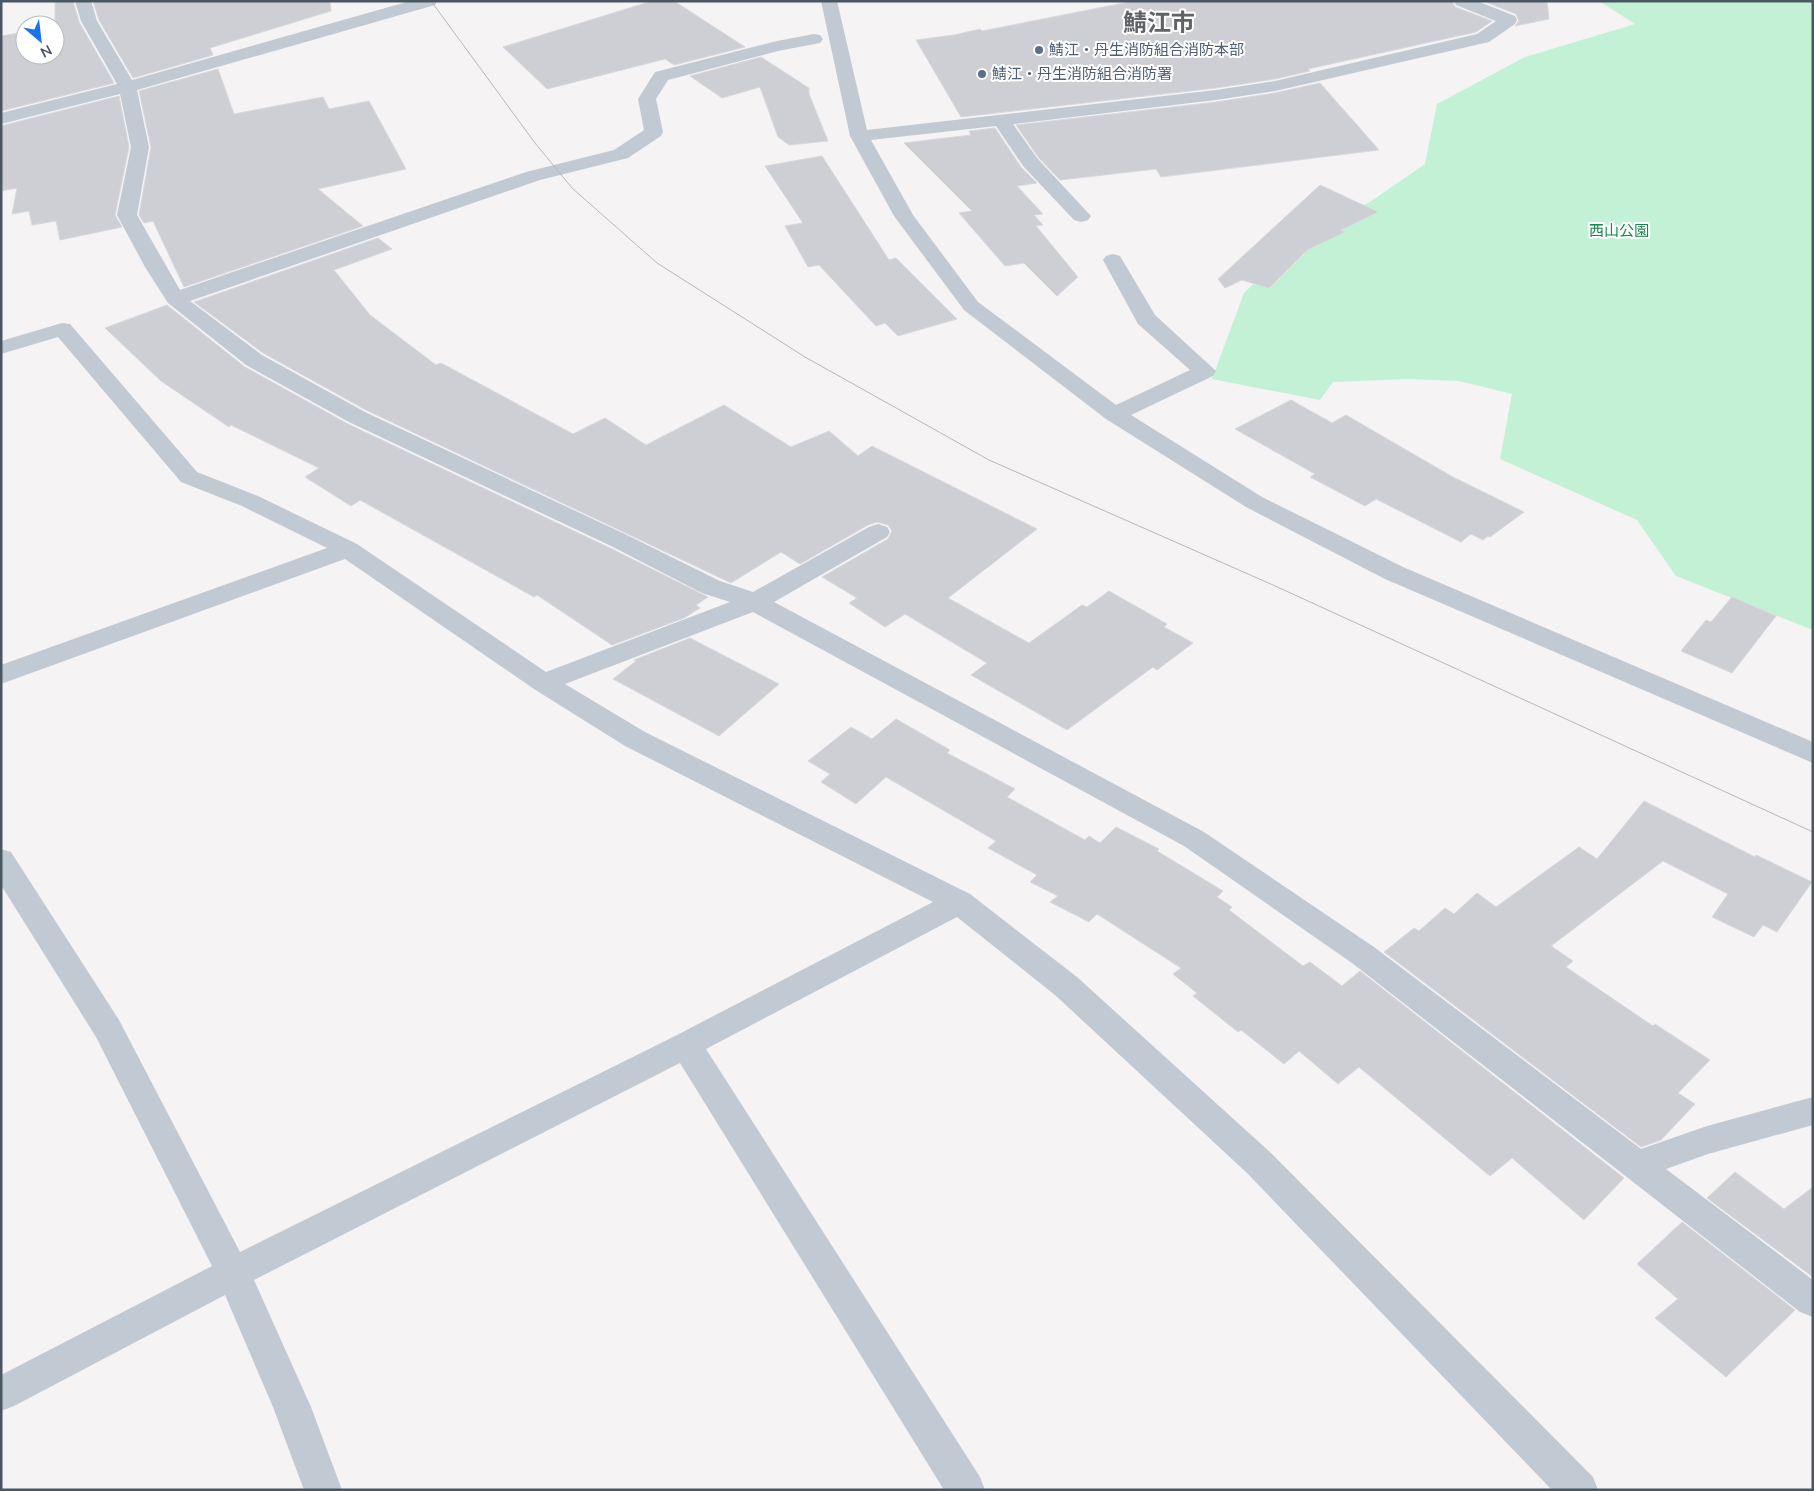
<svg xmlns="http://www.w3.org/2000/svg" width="1814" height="1491" viewBox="0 0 1814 1491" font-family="'Nunito Sans','Noto Sans JP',sans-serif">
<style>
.green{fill:#c3f1d5}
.building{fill:#cdcfd5;stroke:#d7d9de}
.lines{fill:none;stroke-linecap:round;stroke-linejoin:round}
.minor{fill:#c1cad2;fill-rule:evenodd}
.tram{stroke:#b5b8bd;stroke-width:1}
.service-dot{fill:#5c6f8a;stroke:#fff;stroke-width:2}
.labels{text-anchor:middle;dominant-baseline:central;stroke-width:4;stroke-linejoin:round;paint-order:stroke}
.far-service-label{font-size:15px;fill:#4e5e75;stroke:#fff;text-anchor:start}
.far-park-label{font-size:15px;fill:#17864f;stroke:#fff}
.far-town-label{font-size:24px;font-weight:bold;fill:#5f6368;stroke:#fff}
</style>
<rect width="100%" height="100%" fill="#f5f3f3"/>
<path class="green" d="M1599 1H1813V630L1676 576 1637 520 1500 459 1512 394 1459 381 1408 379 1333 382 1320 400 1212 379 1244 293 1296 242 1370 202 1425 164 1437 104 1525 57 1635 24Z"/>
<path class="building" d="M55 1H73L79 22 114 83 1 111V36L25 32V55H55Z
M93 1H330L331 11 210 48 213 55 133 78 99 20Z
M652 1H674L745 47 674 65 665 59 547 89 503 47Z
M1134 1H1452L1455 7 1492 21 1476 32 1308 69 1310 71 1275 79 1216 88 961 117 916 40 954 35 980 29 982 31Z
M1483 1H1547L1549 19 1515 26 1519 21 1516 14Z
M761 57 809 88V94L828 141 789 145 778 137 760 87 722 98 690 76Z
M218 69 234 114 323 97 329 109 369 101 406 169 318 189 363 226 184 287 153 221 144 223 139 215 151 147 139 91Z
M1320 83 1379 150 1161 177 1156 169 1060 180 1038 157 1016 125 1216 102 1275 93Z
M119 96 129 147 115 215 122 227 60 240 56 221 32 225 29 211 12 214 17 188 1 191V126Z
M995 128 1021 167 1037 183 1017 186 1043 214 1034 215 1043 225 1036 226 1078 277 1057 296 1024 263 1005 266 959 213 972 211 904 143 971 135 969 131Z
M822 156 889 260 896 258 957 319 898 336 885 323 876 326 819 265 808 267 785 226 803 223 765 166Z
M1320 185 1378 212 1341 230 1345 232 1307 250 1269 288 1242 280 1225 288 1218 279Z
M378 238 392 249 334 270 370 315 436 365 441 363 573 434 605 418 646 445 724 405 791 447 829 431 858 456 872 446 1037 529 948 598 1029 643 1082 605 1087 607 1109 591 1167 624 1164 627 1193 643 1157 670 1153 667 1067 730 971 675 987 663 905 614 885 627 849 603 857 598 822 577 888 539 892 531 888 525 877 522 868 525 800 564 781 552 731 583 366 410 263 353 194 302Z
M167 305 245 367 348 424 610 548 708 597 696 605 700 608 684 618 612 645 537 595 534 597 360 500 351 506 305 477 319 468 231 425 229 427 161 381 105 328Z
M1291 400 1332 423 1346 415 1451 476 1524 512 1490 537 1488 536 1483 540 1471 534 1461 542 1376 499 1365 506 1310 477 1315 474 1235 429Z
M1732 597 1776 616 1732 673 1681 651 1706 620 1711 622Z
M690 638 779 684 719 736 613 679 636 661 634 660Z
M896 719 950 750 947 753 1015 789 1007 797 1085 840 1089 836 1100 843 1116 827 1159 849 1157 851 1223 891 1217 897 1232 907 1229 910 1303 966 1310 962 1342 986 1360 971 1624 1178 1584 1220 1512 1158 1490 1176 1359 1067 1338 1084 1299 1051 1284 1064 1241 1030 1238 1032 1193 996 1197 993 1173 974 1181 968 1097 914 1089 922 1050 902 1058 896 1030 882 1037 875 988 848 996 841 886 777 856 804 821 782 830 774 808 761 851 727 872 739Z
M1644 801 1755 857 1756 855 1812 882 1777 932 1763 925 1754 937 1712 917 1728 894 1663 861 1551 946 1573 961 1566 967 1653 1026 1655 1024 1710 1060 1678 1093 1695 1104 1661 1140 1641 1147 1384 952 1414 928 1419 931 1445 908 1454 914 1477 893 1496 907 1579 847 1597 859Z
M1735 1172 1784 1209 1813 1187V1277L1707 1198Z
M1682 1222 1795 1310 1726 1377 1655 1318 1678 1299 1637 1264Z"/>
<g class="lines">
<path class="minor" d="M75 1H91L97 21 132 80 410 1H437L435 5 137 90 149 147 137 215 180 290 526 172 614 150 644 130 638 99 655 72 777 41 814 34 820 35 823 39 820 43 778 51 668 80 656 99 663 132 661 136 628 158 540 180 190 301 262 355 365 412 629 536 720 581 753 592 869 527 878 524 887 527 890 532 887 537 774 602 1204 832 1374 947 1641 1149 1707 1126 1813 1097V1125L1708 1154 1666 1169 1813 1280V1317L1800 1312 1352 963 1184 846 753 612 565 684 645 732 970 894 1077 977 1271 1153 1593 1477 1598 1490H1552L1247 1173 1055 995 957 917 706 1049 980 1477 985 1490H944L680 1063 254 1280 311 1407 342 1490H304L273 1407 225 1295 14 1406 1 1411V1375L212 1266 96 1037 1 885V849L11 852 119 1020 240 1252 675 1036 933 902 625 746 534 689 345 559 1 684V665L327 548 242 506 181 482 58 337 1 354V341L62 323 70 324 197 472 258 496 357 544 546 672 730 602 702 593 611 546 349 422 246 365 168 303 145 267 117 215 131 147 120 94 1 124V113L117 84 81 21Z
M821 1H837L867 130 1216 90 1275 81 1477 34 1496 21 1456 5 1454 1H1477L1515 16 1517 20 1515 24 1489 42 1275 91 1216 100 1013 124 1037 158 1091 216 1088 220 1081 222 1074 220 1023 166 996 126 871 140 913 215 978 302 1116 405 1190 370 1138 324 1103 260 1106 256 1113 254 1120 256 1155 315 1216 371 1213 376 1131 415 1262 497 1403 567 1813 742V763L1385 579 1246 507 1106 419 964 310 894 216 850 136Z"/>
<path class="tram" d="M431 1 535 143 572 188 657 263 805 357 989 460 1273 585 1813 832"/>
</g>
<g class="service-dot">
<circle cx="1039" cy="50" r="5"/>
<circle cx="982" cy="74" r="5"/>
</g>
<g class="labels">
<g class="far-service-label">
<text x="1049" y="50">鯖江・丹生消防組合消防本部</text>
<text x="992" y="74">鯖江・丹生消防組合消防署</text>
</g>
<g class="far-park-label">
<text x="1619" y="231">西山公園</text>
</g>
<g class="far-town-label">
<text x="1159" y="23">鯖江市</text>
</g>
</g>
<rect width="1814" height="1491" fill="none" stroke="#4a5661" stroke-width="5"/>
<g transform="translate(40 40) rotate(152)"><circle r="24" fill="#ffffff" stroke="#b7bbc0"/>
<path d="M0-4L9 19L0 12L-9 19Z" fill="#1a73e8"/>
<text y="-8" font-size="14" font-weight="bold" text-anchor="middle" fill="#4a5661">N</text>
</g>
</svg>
